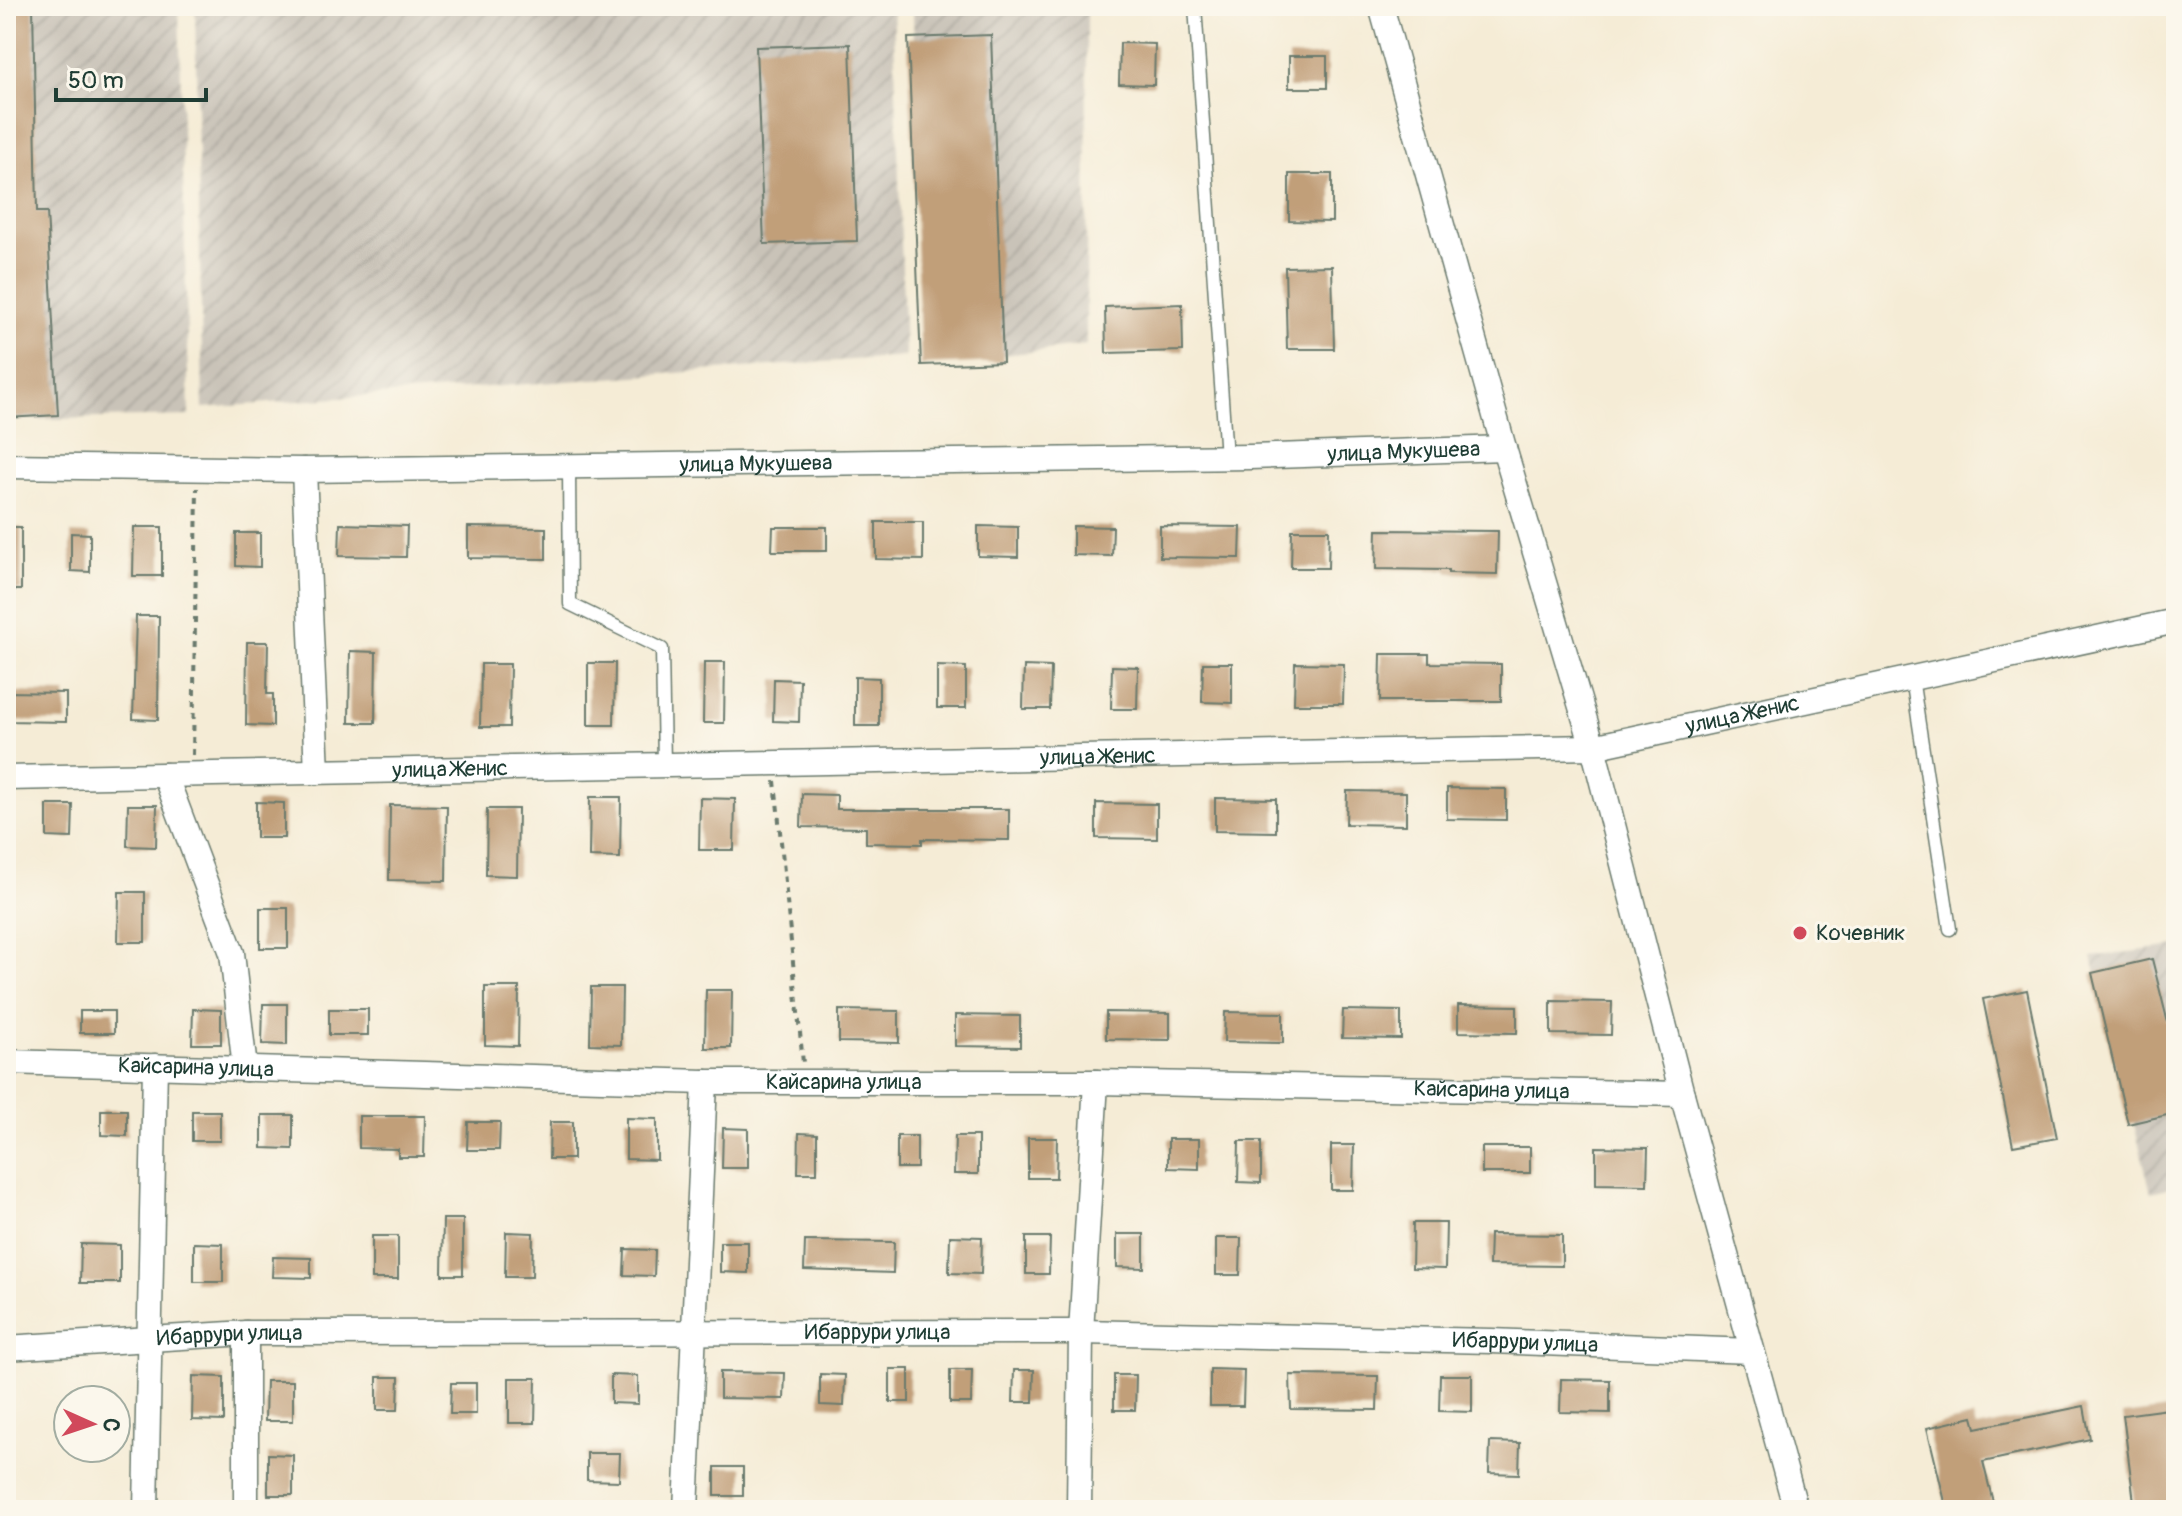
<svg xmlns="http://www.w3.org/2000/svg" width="2182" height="1516" viewBox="0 0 2182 1516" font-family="Pangolin,sans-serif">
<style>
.industrial{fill:url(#industrial-furrows)}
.building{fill:#c19f79}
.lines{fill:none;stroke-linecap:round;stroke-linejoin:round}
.service-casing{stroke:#6a7a6d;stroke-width:15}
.minor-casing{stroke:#6a7a6d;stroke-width:27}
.path{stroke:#6a7a6d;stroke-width:4;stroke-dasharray:6 6;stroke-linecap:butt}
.service{stroke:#fff;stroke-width:12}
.minor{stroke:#fff;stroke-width:24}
.poi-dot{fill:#d1495b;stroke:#fbf7ec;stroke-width:3}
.labels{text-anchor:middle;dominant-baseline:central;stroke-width:6;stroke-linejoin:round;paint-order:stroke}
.street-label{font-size:22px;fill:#1f3d34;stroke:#fbf7ec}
.poi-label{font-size:22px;fill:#1f3d34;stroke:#fbf7ec;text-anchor:start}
</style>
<defs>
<pattern id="industrial-furrows" width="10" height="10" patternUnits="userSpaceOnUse" patternTransform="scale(2)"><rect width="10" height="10" fill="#c9c3b8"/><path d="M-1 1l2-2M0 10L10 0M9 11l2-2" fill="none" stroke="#aca89f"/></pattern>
</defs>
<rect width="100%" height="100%" fill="#fbf7ec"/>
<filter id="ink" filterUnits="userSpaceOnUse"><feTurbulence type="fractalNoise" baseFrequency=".0125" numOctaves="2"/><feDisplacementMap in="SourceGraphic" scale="16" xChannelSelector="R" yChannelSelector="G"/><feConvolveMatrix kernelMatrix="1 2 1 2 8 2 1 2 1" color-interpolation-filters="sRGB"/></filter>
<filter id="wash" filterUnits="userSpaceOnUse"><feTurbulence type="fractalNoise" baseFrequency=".006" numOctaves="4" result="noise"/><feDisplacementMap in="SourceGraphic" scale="32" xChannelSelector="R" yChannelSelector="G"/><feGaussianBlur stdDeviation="1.8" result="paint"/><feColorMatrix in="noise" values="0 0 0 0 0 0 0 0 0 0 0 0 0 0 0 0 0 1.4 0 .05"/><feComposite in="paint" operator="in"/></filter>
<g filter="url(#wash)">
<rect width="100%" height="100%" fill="#f5ecd6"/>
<path class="industrial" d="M6 6H179L189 416 6 420Z
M195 6H893L905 356 203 408Z
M913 6H1087L1086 345 921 365Z
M2176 946V1186L2151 1192 2092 957Z"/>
<g id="blocks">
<path class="building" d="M6 6H33L37 212H47L58 415 6 418Z
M991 35 1003 362 921 365 908 38Z
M1120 43 1155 44 1154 85 1119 84Z
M850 44 857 241 764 244 756 47Z
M1289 56H1327V88H1289Z
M1289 174H1332V222L1289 221Z
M1332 266 1334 349H1287L1285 267Z
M1182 304 1183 351 1106 353 1105 307Z
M876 522H923V560L876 559Z
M340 524 407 526 406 557 339 556Z
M978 526 1018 527V557L978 556Z
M1073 526 1113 527 1112 556 1073 555Z
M1160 526 1241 527 1240 558 1160 557Z
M6 527H21V590H6Z
M134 527H162V576H133Z
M468 527 546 528V559L468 558Z
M773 527H827V551H772Z
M1292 530H1329L1328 568H1291Z
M1377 530 1498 531 1497 574 1448 573V570L1376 569Z
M71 533 90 534V572L71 571Z
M236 533H260V567L236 566Z
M136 616H159L158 720 133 719Z
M247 642H268L267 694H273V726L246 725Z
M350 651 376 652 375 723H349Z
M1381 654H1429V663L1501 664V701H1380Z
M704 662H725L724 723H703Z
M588 663H615L614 725H588Z
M1203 663H1232V703L1202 702Z
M1295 663 1344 664 1343 704H1294Z
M481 664H510L509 727H480Z
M937 666 966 667V708H937Z
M1024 666 1051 667 1050 709H1023Z
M1112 666 1138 667 1137 709H1111Z
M855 677 879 678V726H855Z
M774 679 800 680 799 722 773 721Z
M6 692 66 693V722L6 721Z
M1447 788 1506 789V820L1447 819Z
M1347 791 1406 792V825L1346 824Z
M802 794 837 795V809H1009V840L922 839V844L866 843V828L801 827Z
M590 797H621L620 858 589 857Z
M700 798 735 799 734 850H699Z
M1215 798 1276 799V832L1215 831Z
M256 802 284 803V838H256Z
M1096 803 1157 804V839L1096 838Z
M47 805H73L72 838 47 837Z
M128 805H157L156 847 127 846Z
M390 805 447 806 446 881 389 880Z
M487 809H518L517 876 486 875Z
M119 892H145V942H118Z
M260 908H288V948H260Z
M2152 959 2176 1055V1113L2128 1124 2092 973Z
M485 987H519L518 1046 485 1045Z
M591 987H622L621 1045 590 1044Z
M706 990H732L731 1048H705Z
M2027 990 2057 1138 2013 1146 1983 999Z
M1551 1001 1612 1002 1611 1035 1551 1034Z
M263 1004H287V1045L262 1044Z
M1458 1005 1517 1006V1033L1458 1032Z
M193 1009 221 1010V1044H192Z
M329 1009H368V1035H329Z
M839 1010 899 1011V1043L839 1042Z
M1343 1010 1401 1011V1039L1342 1038Z
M80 1011H114V1033H80Z
M1106 1012 1170 1013V1040L1106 1039Z
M1225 1012 1283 1013V1043L1224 1042Z
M955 1015 1020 1016V1047L955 1046Z
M101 1110H127V1136L101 1135Z
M192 1111H220V1141H192Z
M262 1115H293V1149L262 1148Z
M359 1116H425L424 1157H398V1149L359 1148Z
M626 1118 657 1119V1160L626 1159Z
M468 1122H500L499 1150H467Z
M550 1122H573V1159H549Z
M723 1128 748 1129V1168H722Z
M799 1133 817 1134V1173H798Z
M897 1136H917V1168H897Z
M955 1136H978V1174H954Z
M1028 1138H1057L1056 1178H1028Z
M1168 1139H1199V1169L1168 1168Z
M1239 1141H1261V1183L1238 1182Z
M1331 1145H1354L1353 1190H1331Z
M1482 1147H1530V1173H1482Z
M1596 1147 1648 1148 1647 1185 1596 1184Z
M443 1219H463V1275H442Z
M1413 1223H1446L1445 1269 1412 1268Z
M506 1232 533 1233 532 1277H505Z
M1117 1234H1144V1268L1117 1267Z
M1490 1234 1562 1235V1266L1489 1265Z
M372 1236H398V1279H372Z
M950 1236 982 1237 981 1274 949 1273Z
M1026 1237H1050L1049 1274H1026Z
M1216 1238H1241L1240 1275H1216Z
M805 1241 894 1242 893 1273 804 1270Z
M720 1242H748V1273L720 1272Z
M194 1243 223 1244V1282H194Z
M81 1244 120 1245V1283H80Z
M625 1249 655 1250 654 1276 624 1275Z
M273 1257 311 1258V1278L272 1277Z
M890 1369H909V1402H890Z
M1210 1369 1244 1370 1243 1406H1210Z
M950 1370H972L971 1403H950Z
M1014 1370H1034L1033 1402H1013Z
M720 1372 785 1373 784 1399 720 1398Z
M820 1374 845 1375 844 1406 820 1405Z
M611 1375 638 1376V1404L611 1403Z
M1114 1375H1136L1135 1410H1114Z
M1290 1375 1378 1376 1377 1410 1291 1409Z
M1440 1375H1472V1412L1439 1411Z
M193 1376 224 1377V1421L192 1420Z
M377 1377H399L398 1410H377Z
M509 1378H536L535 1423H509Z
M1561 1379 1610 1380V1413L1560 1412Z
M266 1381H293V1421H265Z
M451 1383H476V1414H450Z
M2084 1406 2090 1439 1983 1462 1995 1510H1947L1927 1428 1973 1417 1976 1428Z
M2176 1408V1510H2135L2123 1415Z
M1490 1442 1520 1443 1519 1474 1489 1473Z
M587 1453H620L619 1481 587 1480Z
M268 1454 293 1455V1495H268Z
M715 1467H743V1496H715Z"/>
</g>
</g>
<g filter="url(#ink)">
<use href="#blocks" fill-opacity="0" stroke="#6a7a6d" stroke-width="2"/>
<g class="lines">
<defs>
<path id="service" d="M1195 6 1226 457
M569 466 570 604 662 649 664 765
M1912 678 1950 929"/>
<g id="minor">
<path d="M1381 6 1504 448 1593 747 1682 1094 1796 1510"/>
<path id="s1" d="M6 466 304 470 1250 457 1504 448"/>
<path d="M304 470 317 772"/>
<path d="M165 775 232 953 245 1069"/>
<path id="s2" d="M6 778 1593 747 2176 621"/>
<path id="s3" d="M6 1062 705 1082H1096L1682 1094"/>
<path id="s4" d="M6 1348 246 1333 1081 1332 1492 1341 1751 1351"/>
<path d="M146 1510 155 1066"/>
<path d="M246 1510V1333"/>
<path d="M686 1510 705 1082"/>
<path d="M1079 1510 1081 1332 1096 1082"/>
</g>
</defs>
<use href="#service" class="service-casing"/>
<use href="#minor" class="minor-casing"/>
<path class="path" d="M193 755 197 488
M775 781 803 1063"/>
<use href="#service" class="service"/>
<use href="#minor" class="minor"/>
</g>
</g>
<circle class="poi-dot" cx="1800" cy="933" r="8"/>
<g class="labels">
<g class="street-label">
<text stroke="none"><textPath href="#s1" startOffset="1398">улица Мукушева</textPath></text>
<text stroke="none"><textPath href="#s1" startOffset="750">улица Мукушева</textPath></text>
<text stroke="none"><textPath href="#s2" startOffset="1740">улица Женис</textPath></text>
<text stroke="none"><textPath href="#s2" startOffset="1092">улица Женис</textPath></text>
<text stroke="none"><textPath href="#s2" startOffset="444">улица Женис</textPath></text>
<text stroke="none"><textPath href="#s3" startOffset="190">Кайсарина улица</textPath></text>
<text stroke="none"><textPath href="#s3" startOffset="838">Кайсарина улица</textPath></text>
<text stroke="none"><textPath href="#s3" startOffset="1486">Кайсарина улица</textPath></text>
<text stroke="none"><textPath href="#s4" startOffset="872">Ибаррури улица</textPath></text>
<text stroke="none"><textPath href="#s4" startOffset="224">Ибаррури улица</textPath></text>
<text stroke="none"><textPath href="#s4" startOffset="1520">Ибаррури улица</textPath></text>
</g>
<g class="poi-label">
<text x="1816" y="933">Кочевник</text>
</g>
</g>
<rect width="2182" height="1516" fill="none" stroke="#fbf7ec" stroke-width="32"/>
<g transform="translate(92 1424) rotate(93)"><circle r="38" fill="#fbf7ec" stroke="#a3ada2" stroke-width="2"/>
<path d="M0-6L14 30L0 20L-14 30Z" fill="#d1495b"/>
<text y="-12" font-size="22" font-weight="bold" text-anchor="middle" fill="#1f3d34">С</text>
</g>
<path d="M56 88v12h150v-12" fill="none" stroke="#1f3d34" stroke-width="4"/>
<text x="68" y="88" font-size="24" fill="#1f3d34" stroke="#fbf7ec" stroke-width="6" paint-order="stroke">50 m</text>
</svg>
